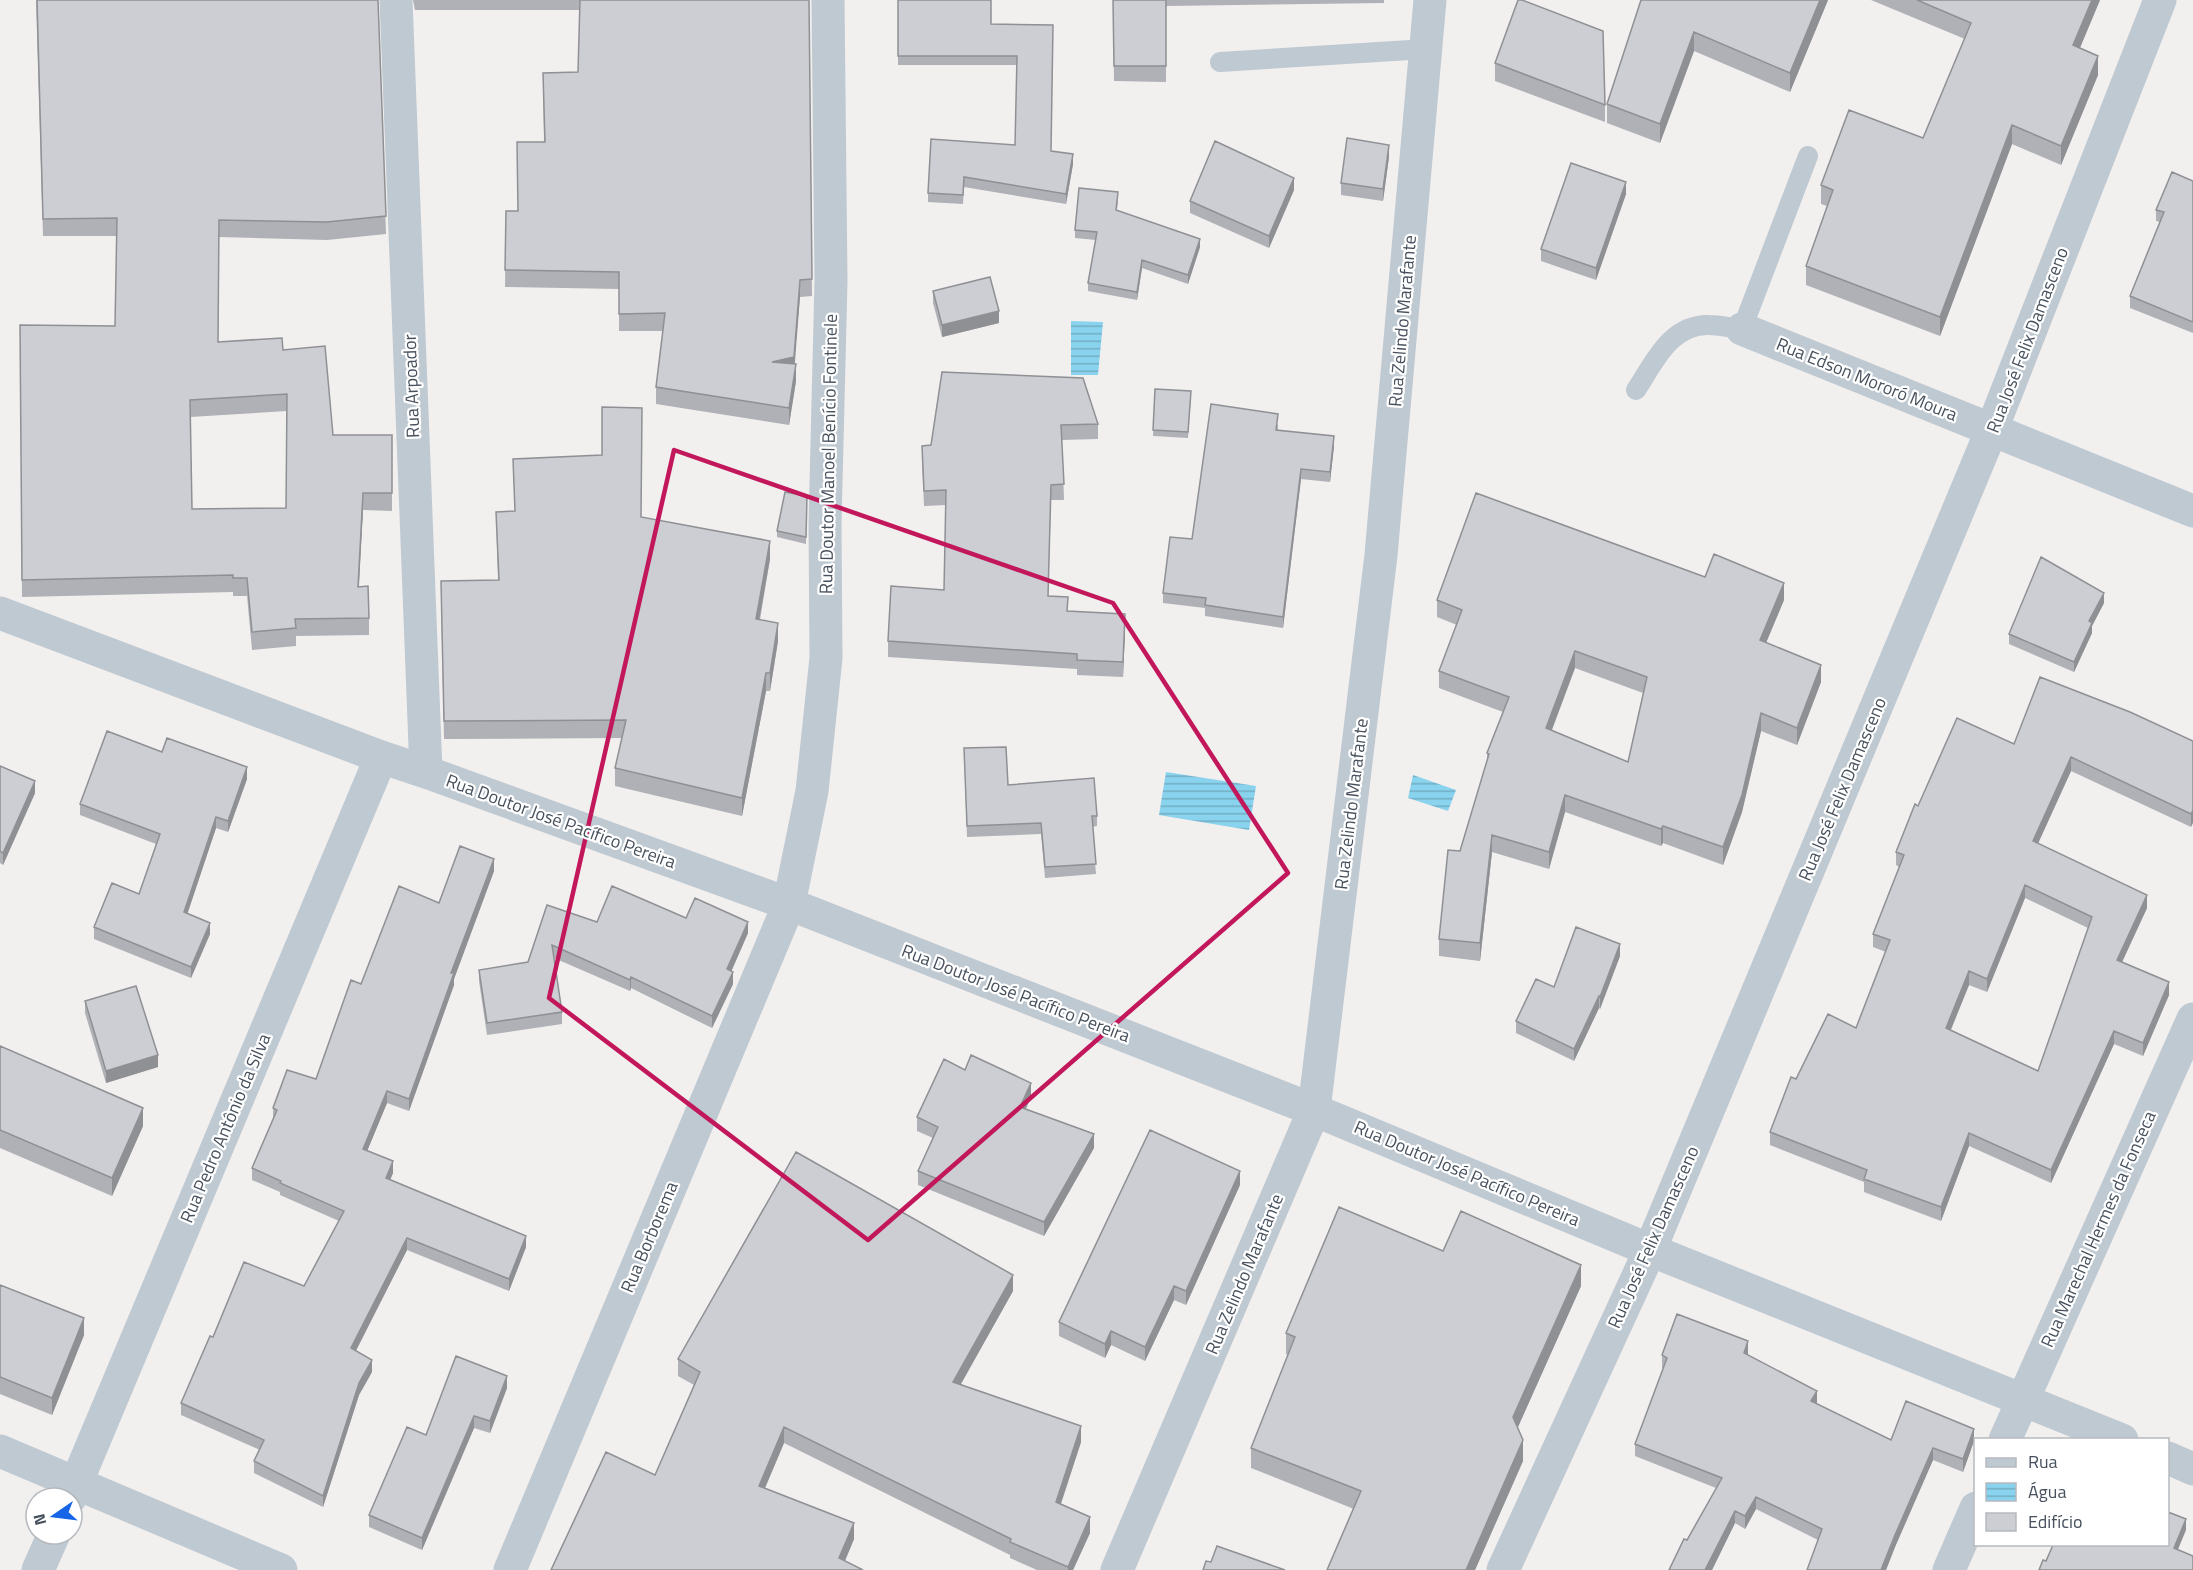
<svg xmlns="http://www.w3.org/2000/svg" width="2193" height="1570" viewBox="0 0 2193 1570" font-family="'Titillium Web',sans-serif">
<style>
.water{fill:url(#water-rules)}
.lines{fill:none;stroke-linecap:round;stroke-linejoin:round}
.service{stroke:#bfc9d1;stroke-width:20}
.minor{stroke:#bfc9d1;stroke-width:33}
.wall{fill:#afb1b6;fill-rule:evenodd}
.shaded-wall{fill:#8f9094}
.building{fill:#ccced4;stroke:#8f9094;stroke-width:1.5;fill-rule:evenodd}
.marked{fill:none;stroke:#c2185b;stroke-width:4.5;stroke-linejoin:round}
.labels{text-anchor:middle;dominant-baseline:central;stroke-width:4.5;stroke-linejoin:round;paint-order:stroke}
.street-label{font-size:18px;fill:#47515d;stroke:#fff}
</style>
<defs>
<pattern id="water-rules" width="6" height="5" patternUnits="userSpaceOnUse" patternTransform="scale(1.5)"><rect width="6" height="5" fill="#89d3ee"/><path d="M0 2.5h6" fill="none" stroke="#72aec4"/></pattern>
</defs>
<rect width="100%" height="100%" fill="#f2efef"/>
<path class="water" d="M1071 321 1103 322 1098 375H1071Z
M1166 772 1256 786 1249 830 1159 815Z
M1413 775 1456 790 1448 811 1408 798Z"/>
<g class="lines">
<path class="service" d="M1220 62 1426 49
M1636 390C1654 363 1670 324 1709 325 1720 325 1731 328 1742 329L1808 156"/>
<path class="minor" d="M396 0 426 772
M1742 329 2193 511
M0 613 381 757 426 772 789 904 1314 1110 1650 1250 2122 1440
M2005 1440 2193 1019
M0 1451 281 1570
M2168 1458 2193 1469
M70 1498 381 757
M38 1570 54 1534
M510 1570 789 904 812 791 826 658 825 524 831 281 828 0
M1117 1570 1314 1110 1381 555 1430 0
M1503 1570 1650 1250 1992 429 2160 0
M1949 1570 1976 1508"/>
</g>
<path class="wall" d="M36 0H378L386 234 327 240 219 237 218 342 283 350 333 435H392V511L363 510 358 587 369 618V635L296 636V646L252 650 247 596H233V592L22 597 20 325 115 326 117 236H43ZM287 411 286 508 192 509 190 417Z
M413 0H809L812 296 800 297 794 363 796 381 789 425 656 404V387L663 331H619V289L505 287 506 211H518L544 142 543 73 578 72 580 10H415Z
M898 0 991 24 1053 25 1051 151 1073 164 1066 204 964 187 963 204 928 202V193L1015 145 1017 65H898Z
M1113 0H1384V3L1166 6V82L1114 81Z
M1641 0H1828L1790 92 1694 51 1660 143 1607 123V104Z
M1871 0H2100L2080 48 2098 75 2061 165 2012 144 1940 336 1806 285V266L1827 206 1821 204V185L1923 138 1965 39Z
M1495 63 1605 105V122L1495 81Z
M1389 157 1383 201 1341 195V183Z
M2193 181V333L2130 308V296L2160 222 2156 221V210Z
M1294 190 1269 248 1190 213V201Z
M1626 194 1596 280 1541 261V249Z
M1118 200 1117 210 1200 247 1188 284 1142 268 1137 300 1088 291V283L1096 240 1075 238V230Z
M933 291 999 323 942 337 933 303Z
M942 372 1098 424V439L1062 440 1064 500H1051L1048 596 1068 611 1125 629 1123 677 1077 675V669L888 657V641L944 590 946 505 924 506 922 461V446L931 445Z
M1155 389 1191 397 1188 438 1153 436Z
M1278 424V430L1334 446 1330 482 1301 479 1283 628 1205 616V608L1163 603V593L1192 539Z
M513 459 641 517 770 559 760 620 778 641 770 691H766L742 816 615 786V768L622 738 444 739 441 599 498 580 496 512 515 511Z
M807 496 806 544 777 537V531Z
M1705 577 1784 600 1766 643 1821 682 1797 745 1761 731 1742 812 1723 865 1663 843 1661 846 1565 812 1549 869 1492 852 1480 961 1439 956V939L1460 851 1487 761V753L1503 712 1439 688V671L1457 625 1437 617V600ZM1575 668 1643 693 1628 762 1552 730Z
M2104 603 2092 626V633L2074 672 2009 644V634Z
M2193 741 2191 827 2071 771 2038 844 2147 908 2122 962 2169 995 2143 1056 2114 1044 2051 1183 1969 1146 1941 1221 1864 1192V1182L1770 1145V1132L1796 1079 1856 1028 1886 952 1873 947V934L1899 867 1896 865V852L1918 806 2014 744ZM2025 898 2088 928 2038 1071 1951 1030 1969 985 1987 992Z
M964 748 1008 785 1097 816V826L1092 827 1096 874 1045 878 1041 834 967 837Z
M162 752 247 779 228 832 216 828 187 914 210 934 191 978 94 939V927L139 894 156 844 80 815V804Z
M0 766 35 793 3 865 0 863Z
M494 871 454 979V985L409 1111 387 1103 367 1151 393 1173 390 1180 526 1247 509 1291 407 1250 356 1351 372 1372 359 1395 323 1507 254 1473V1461L260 1450 181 1415V1403L213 1337 304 1286 339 1221 280 1195V1192L252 1180V1168L273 1120V1108L316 1079 361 984 439 903Z
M547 905 597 922 686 918 748 933 731 972 733 984 712 1028 631 988 630 991 554 958 562 1012V1024L487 1035 479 981V970L528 962Z
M1620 956 1600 1009 1599 1008 1574 1061 1516 1033V1021L1554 987Z
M85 1001 158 1067 106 1083 85 1013Z
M0 1046 143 1126 112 1196 0 1148Z
M965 1070 1031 1097 1026 1109 1094 1148 1044 1236 918 1185V1171L933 1138 917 1131V1117Z
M1240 1185 1186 1305 1174 1300 1145 1361 1111 1345 1105 1358 1059 1336V1322Z
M1443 1251 1581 1286 1518 1427 1523 1461 1475 1570H1327L1354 1509 1251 1468V1448L1288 1355 1286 1354V1333Z
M0 1285 84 1335 52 1415 0 1394Z
M1013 1291 961 1384 1081 1442 1061 1504 1090 1533 1073 1570H1037L1010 1558V1555L784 1443 765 1488 854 1539 845 1561 655 1475 694 1385 678 1376V1359Z
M1748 1354V1355L1817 1404 1891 1440 1974 1441 1963 1472 1933 1460 1895 1547 1886 1570H1807L1818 1540 1756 1509 1745 1529 1735 1523 1712 1570H1669L1687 1540 1716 1488 1635 1456V1444L1663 1368H1662V1355Z
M507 1388 490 1433 474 1428 422 1550 369 1527V1515L426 1435Z"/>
<path class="shaded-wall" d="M1820 0H1828L1790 92V73Z
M2092 0H2100L2073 64V45Z
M1694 32V51L1660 143V124Z
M2098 56V75L2061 165V146Z
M2012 125V144L1940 336V317Z
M1389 145V157L1383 201V189Z
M1073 154V164L1066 204V194Z
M1294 178V190L1269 248V236Z
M1626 182V194L1596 280V268Z
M1200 239V247L1188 284V275Z
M1142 260V268L1137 300V292Z
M800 280V297L794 374 772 362Z
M999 311V323L942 337V325Z
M796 364V381L789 425V408Z
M1334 436V446L1330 482V472Z
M1301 469V479L1283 628V617Z
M363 493V510L358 604V587Z
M770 541V559L756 637V619Z
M1784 583V600L1760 657V640Z
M2104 593V603L2092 626V633L2074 672V662L2089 621Z
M1125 614V629L1123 677V662Z
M778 623V641L770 691V673Z
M1575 651V668L1546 745V728Z
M1821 665V682L1797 745V728Z
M766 673V691L742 816V798Z
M1761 713V731L1742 812 1723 865V847Z
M2071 757V771L2033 854V841Z
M247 767V779L228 832V821Z
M35 781V793L3 865V853Z
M1565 795V812L1549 869V852Z
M2193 810V823L2191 827V814Z
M216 817V828L184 924V912Z
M1663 826V843L1661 846V829Z
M1492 835V852L1480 961V943Z
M494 859V871L454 979V985L409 1111V1099L451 973Z
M2025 885V898L1987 992V979Z
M2147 895V908L2117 973V960Z
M748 922V933L727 981V969Z
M210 923V934L191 978V967Z
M1620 944V956L1600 1009V997Z
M1969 971V985L1946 1041V1028Z
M733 972V984L712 1028V1016Z
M631 977V988L630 991V980Z
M2169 982V995L2143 1056V1043Z
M1599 996V1008L1574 1061V1049Z
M2114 1031V1044L2051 1183V1170Z
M158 1055V1067L106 1083V1071Z
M1031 1083V1097L1020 1121V1107Z
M387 1091V1103L363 1161V1149Z
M143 1108V1126L112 1196V1178Z
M1969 1133V1146L1941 1221V1207Z
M1094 1134V1148L1044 1236V1222Z
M393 1161V1173L386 1190V1178Z
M1240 1171V1185L1186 1305V1291Z
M526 1236V1247L509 1291V1279Z
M407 1238V1250L351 1360V1348Z
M1581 1265V1286L1513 1438V1417Z
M1013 1275V1291L953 1398V1382Z
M1174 1286V1300L1145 1361V1347Z
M84 1318V1335L52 1415V1398Z
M1111 1331V1345L1105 1358V1344Z
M1748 1341V1354L1744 1365V1353Z
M372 1360V1372L359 1395 323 1507V1496L359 1383Z
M507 1376V1388L490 1433V1421Z
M1817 1391V1403L1811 1414V1401Z
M474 1416V1428L422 1550V1538Z
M1081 1426V1442L1056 1518V1502Z
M784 1427V1443L759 1502V1486Z
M1974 1429V1441L1963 1472V1459Z
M1523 1440V1461L1475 1570H1466Z
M1933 1448V1460L1895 1547 1886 1570H1881L1895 1535Z
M1756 1497V1509L1745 1529V1516Z
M1735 1511V1523L1712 1570H1705Z
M1090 1517V1533L1073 1570H1068V1567Z
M2186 1519V1530L2174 1559V1548Z
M854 1523V1539L841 1570 839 1558Z"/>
<path class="building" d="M37 0H378L386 216 327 222 219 220 218 342 282 338 283 350 325 346 333 435H392V493H363L358 587 368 586 369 618 295 619 296 628 252 632 247 578H233V575L22 580 20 325 115 326 117 218 43 219ZM287 394 286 508 192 509 190 400Z
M580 0H809L812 279 800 280 794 357 772 362 796 364 789 408 656 387 665 313 619 314V272L505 270 506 211H518L517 142H545L543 73 578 72Z
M898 0H991V24L1053 25 1051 151 1073 154 1066 194 964 177 963 195 928 193 931 139 1015 145 1017 56H898Z
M1113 0H1166V66H1114Z
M1518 0H1522L1603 31 1605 105 1495 63Z
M1641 0H1820L1790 73 1694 32 1660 124 1607 104Z
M1917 0H2092L2073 45 2098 56 2061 146 2012 125 1940 317 1806 266 1833 190 1821 185 1849 110 1923 138 1971 23Z
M1347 138 1389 145 1383 189 1341 183Z
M1215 141 1294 178 1269 236 1190 201Z
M1571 163 1626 182 1596 268 1541 249Z
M2172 172 2193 181V322L2130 296 2164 212 2156 210Z
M1079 188 1118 192 1116 210 1200 239 1188 275 1142 260 1137 292 1088 283 1097 232 1075 230Z
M990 277 999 311 942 325 933 291Z
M942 372 1083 378 1098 424 1061 425 1064 484 1051 485 1048 596 1068 597 1067 611 1125 614 1123 662 1077 660V654L888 641 891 586 944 590 946 490 924 491 922 446 931 445Z
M1155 389 1191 391 1188 432 1153 430Z
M1211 404 1278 414 1276 430 1334 436 1330 472 1301 469 1283 617 1205 605 1206 598 1163 593 1170 537 1192 539Z
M602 407 642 408 641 517 770 541 756 619 778 623 770 673H766L742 798 615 768 626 720 444 721 441 581 499 580 496 512 515 511 513 459 602 455Z
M785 492 807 496 806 537 777 531Z
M1476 493 1705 577 1714 554 1784 583 1760 640 1821 665 1797 728 1761 713 1742 795 1723 847 1663 826 1661 829 1565 795 1549 852 1492 835 1480 943 1439 939 1448 850 1460 851 1489 754 1487 753 1509 697 1439 671 1462 610 1437 600ZM1575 651 1647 677 1628 762 1546 728Z
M2041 557 2104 593 2089 621 2092 623 2074 662 2009 634Z
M2040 677 2130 712 2193 741V810L2191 814 2071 757 2033 841 2147 895 2117 960 2169 982 2143 1043 2114 1031 2051 1170 1969 1133 1941 1207 1864 1179 1867 1170 1770 1132 1791 1077 1796 1079 1828 1014 1856 1028 1890 940 1873 934 1904 855 1896 852 1915 804 1918 806 1957 718 2014 744ZM2025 885 2092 917 2038 1071 1946 1028 1969 971 1987 979Z
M107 731 162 752 167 738 247 767 228 821 216 817 184 912 210 923 191 967 94 927 112 883 139 894 160 834 80 804Z
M1006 747 1008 785 1094 778 1097 816H1092L1096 864 1045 867 1041 823 967 826 964 748Z
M0 766 35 781 3 853 0 851Z
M460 846 494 859 451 973H454L409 1099 387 1091 363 1149 393 1161 386 1178 526 1236 509 1279 407 1238 351 1348 372 1360 359 1383 323 1496 254 1461 264 1440 181 1403 210 1336 213 1337 244 1262 304 1286 344 1211 280 1183 281 1181 252 1168 277 1110 273 1108 287 1070 316 1079 351 980 361 984 399 886 439 903Z
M612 886 686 918 695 898 748 922 727 969 733 972 712 1016 631 977 630 980 552 945 562 1012 487 1023 479 970 528 962 547 905 597 922Z
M1576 927 1620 944 1600 997 1599 996 1574 1049 1516 1021 1536 979 1554 987Z
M136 986 158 1055 106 1071 85 1001Z
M0 1046 143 1108 112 1178 0 1130Z
M971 1055 1031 1083 1020 1107 1094 1134 1044 1222 918 1171 938 1127 917 1117 944 1059 965 1070Z
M1150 1130 1240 1171 1186 1291 1174 1286 1145 1347 1111 1331 1105 1344 1059 1322Z
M796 1152 1013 1275 953 1382 1081 1426 1056 1502 1090 1517 1068 1567 1010 1542 1011 1539 784 1427 759 1486 854 1523 839 1558 863 1570H551L606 1452 655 1475 700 1372 678 1359Z
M1339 1207 1443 1251 1461 1211 1581 1265 1513 1417 1523 1440 1466 1570H1327L1361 1491 1251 1448 1295 1337 1286 1333Z
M0 1285 84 1318 52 1398 0 1377Z
M1677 1314 1748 1341 1744 1353 1817 1391 1811 1401 1891 1440 1906 1401 1974 1429 1963 1459 1933 1448 1895 1535 1881 1570H1807L1822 1529 1756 1497 1745 1516 1735 1511 1705 1570H1669L1684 1539 1687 1540 1722 1478 1635 1444 1667 1358 1662 1355Z
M456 1356 507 1376 490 1421 474 1416 422 1538 369 1515 407 1427 426 1435Z
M2168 1512 2186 1519 2174 1548 2193 1556V1570H2039L2043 1560 2046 1561 2053 1545H2168Z
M1217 1546 1285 1570H1203L1206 1561 1211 1562Z"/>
<path class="marked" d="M674 450 1113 603 1288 873 868 1240 549 998Z"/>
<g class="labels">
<g class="street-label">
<text transform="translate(1402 321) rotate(-85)">Rua Zelindo Marafante</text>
<text transform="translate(2027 340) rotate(-69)">Rua José Felix Damasceno</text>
<text transform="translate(1867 379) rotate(22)">Rua Edson Mororó Moura</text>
<text transform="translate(411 386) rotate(-92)">Rua Arpoador</text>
<text transform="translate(828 454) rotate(-89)">Rua Doutor Manoel Benício Fontinele</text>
<text transform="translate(1842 789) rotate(-67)">Rua José Felix Damasceno</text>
<text transform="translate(1351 804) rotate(-83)">Rua Zelindo Marafante</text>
<text transform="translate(561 821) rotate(20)">Rua Doutor José Pacífico Pereira</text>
<text transform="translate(1016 993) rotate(21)">Rua Doutor José Pacífico Pereira</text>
<text transform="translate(225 1128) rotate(-67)">Rua Pedro Antônio da Silva</text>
<text transform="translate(1467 1173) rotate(23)">Rua Doutor José Pacífico Pereira</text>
<text transform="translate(2098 1229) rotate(-66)">Rua Marechal Hermes da Fonseca</text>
<text transform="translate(649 1237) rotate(-67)">Rua Borborema</text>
<text transform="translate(1653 1237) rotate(-66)">Rua José Felix Damasceno</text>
<text transform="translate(1244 1274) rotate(-67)">Rua Zelindo Marafante</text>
</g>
</g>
<rect x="1974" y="1438" width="195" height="108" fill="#ffffff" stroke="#b5b9be" stroke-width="1.5"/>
<rect x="1986" y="1458" width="30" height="9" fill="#bfc9d1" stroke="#b5b9be" stroke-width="1.5"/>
<text x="2028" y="1468" font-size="18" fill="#47515d">Rua</text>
<rect x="1986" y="1483" width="30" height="18" fill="url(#water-rules)" stroke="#b5b9be" stroke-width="1.5"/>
<text x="2028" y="1498" font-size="18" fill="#47515d">Água</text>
<rect x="1986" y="1513" width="30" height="18" fill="#ccced4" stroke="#b5b9be" stroke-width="1.5"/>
<text x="2028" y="1528" font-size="18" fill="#47515d">Edifício</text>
<g transform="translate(54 1516) rotate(256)"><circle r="28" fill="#ffffff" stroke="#b5b9be" stroke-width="1.5"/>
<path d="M0-4.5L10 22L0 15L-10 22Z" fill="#1565e6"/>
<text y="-9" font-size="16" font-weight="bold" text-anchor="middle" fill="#47515d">N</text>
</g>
</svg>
